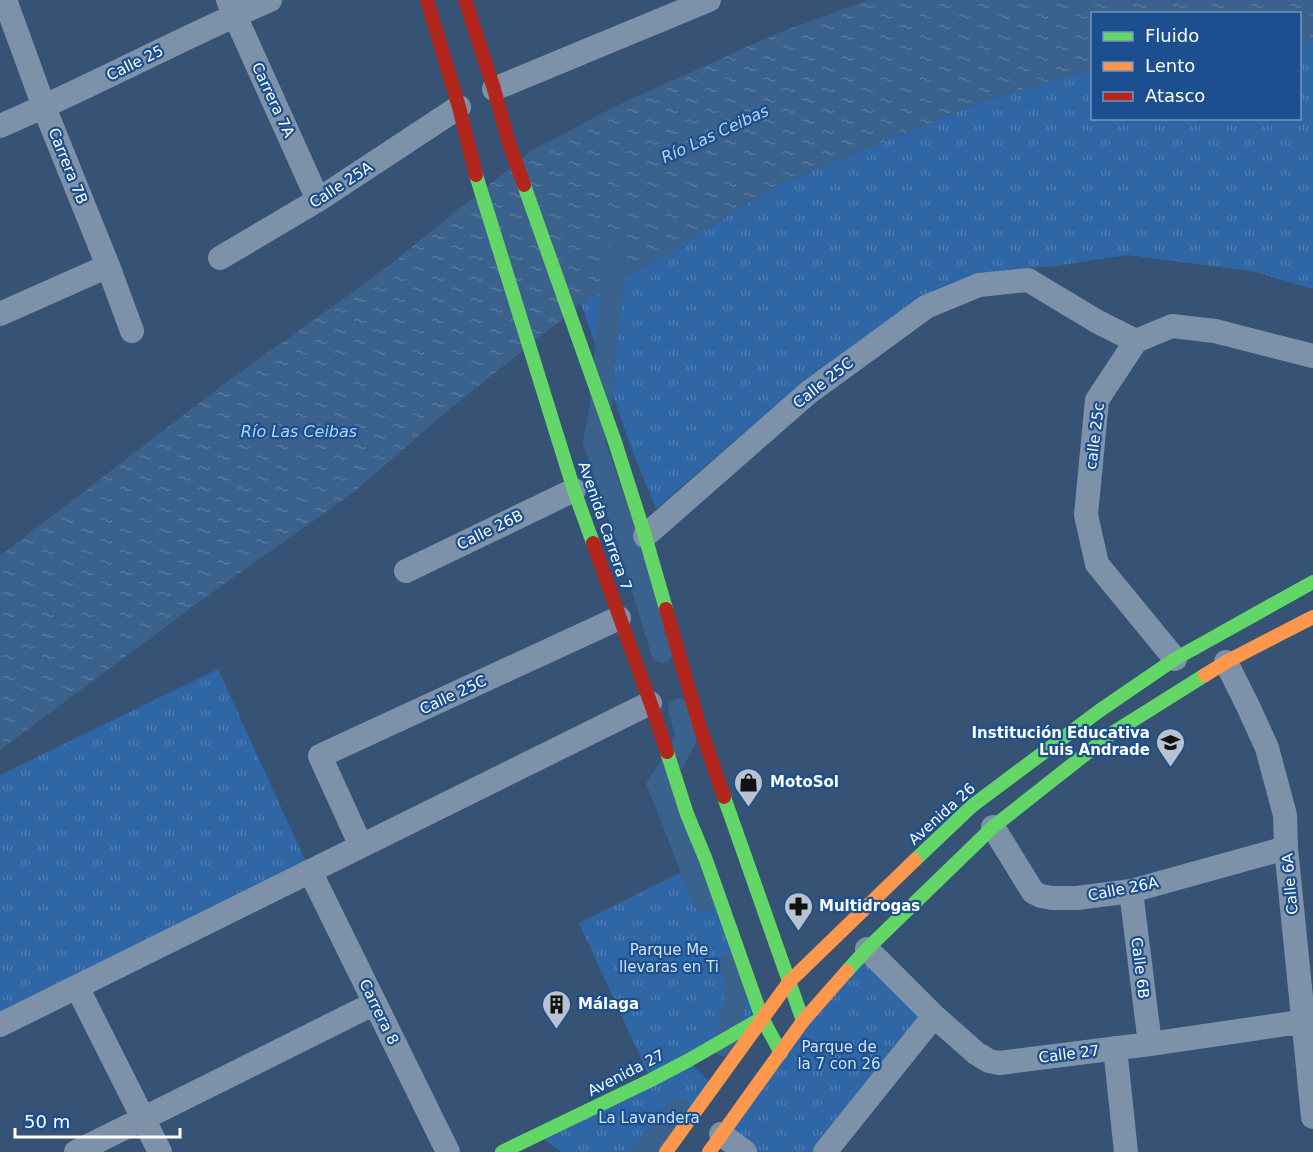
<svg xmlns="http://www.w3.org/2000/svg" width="1313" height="1152" viewBox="0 0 1313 1152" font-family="'DejaVu Sans',sans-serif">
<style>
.grass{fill:url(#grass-tufts)}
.water{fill:url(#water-ripples)}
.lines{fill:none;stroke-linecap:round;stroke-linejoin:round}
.canal{stroke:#3b618d;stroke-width:22}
.street{stroke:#7d92a8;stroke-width:24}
.fast{stroke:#63d668;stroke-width:14}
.slow{stroke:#ff974d;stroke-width:14}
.jam{stroke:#b3261e;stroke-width:14}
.labels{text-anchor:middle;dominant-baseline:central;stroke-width:4.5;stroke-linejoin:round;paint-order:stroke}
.street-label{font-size:15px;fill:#fff;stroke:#1b4f8f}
.poi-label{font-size:15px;font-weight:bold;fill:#fff;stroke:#1b4f8f;text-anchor:start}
.park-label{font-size:15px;fill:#cfe3fa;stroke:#1b4f8f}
.water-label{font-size:16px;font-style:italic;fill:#b5d3f5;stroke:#1b4f8f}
</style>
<defs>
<pattern id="grass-tufts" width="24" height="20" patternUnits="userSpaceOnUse" patternTransform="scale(1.5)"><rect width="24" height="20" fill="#2f66a5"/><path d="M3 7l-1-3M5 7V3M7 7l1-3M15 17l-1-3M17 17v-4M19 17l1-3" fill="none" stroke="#4e7db2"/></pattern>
<pattern id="water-ripples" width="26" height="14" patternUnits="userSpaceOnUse" patternTransform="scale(1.5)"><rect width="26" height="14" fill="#3b618d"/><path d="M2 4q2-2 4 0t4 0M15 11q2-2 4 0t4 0" fill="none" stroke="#58799e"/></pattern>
</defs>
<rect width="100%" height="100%" fill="#365274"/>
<path class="grass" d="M1313 42V289L1251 271 1128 255 1056 266 1011 269 949 286 805 380 656 509 631 447 581 304 778 185 976 104 1092 69V118H1300V43Z
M218 669 310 871 0 1025V775Z
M706 860 761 1018 689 1061 713 1086 666 1152H561L538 1135 651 1080 579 923Z
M867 949 934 1016 825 1152H745L721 1134Z"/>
<path class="water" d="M868 0H1313V42L1300 43V14H1092V69L976 104 778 185 656 261 581 304 446 412 354 492 196 604 0 750V556L228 381 382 271 531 151 618 105 778 33Z"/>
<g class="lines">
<path class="canal" d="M614 256 601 404 594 442 628 541 662 652
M679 709 687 736 671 766 658 784 704 901
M723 1045 729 1037 737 984 729 965
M643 1152 678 1109"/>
<path class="street" d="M5 0 44 107 108 266 132 331
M228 0 318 200
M494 89 709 0
M0 126C91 87 179 39 270 0
M220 258 318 200 459 107
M0 314 108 266
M645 536 808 393 926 307 979 285 1028 280 1098 322 1136 341
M406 571 574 490
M1175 659 1097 564 1086 515 1097 400 1136 341 1172 326 1215 331 1313 356
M1226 662 1248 706 1267 748 1285 815 1286 848 1313 1117
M993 827 1033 892 1041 896 1052 898H1077L1131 891 1286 848
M361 846 320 756 619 618
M310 871 448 1152
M1131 891 1150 1044
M867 949 934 1016 976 1053 989 1061 999 1063 1150 1044 1313 1020
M77 987 160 1152
M0 1025 650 703
M1115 1048 1126 1152
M721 1134 745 1152
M76 1152 375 1003
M825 1152 934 1016"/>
<path class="fast" d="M476 175 574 490 593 543
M524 185 614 439 645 536 666 609
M667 752 687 814 706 860 762 1018 781 1053
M724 797 803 1021
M915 860 972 806 1099 711 1175 659 1313 582
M847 971 867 949 993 827 1111 734 1205 675
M502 1152 651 1080 689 1060 762 1018"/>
<path class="slow" d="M1205 675 1226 662 1313 617
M666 1152 789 982 915 860
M709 1152 803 1021 847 971"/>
<path class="jam" d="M427 0 459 107 476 175
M465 0 494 89 509 143 524 185
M593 543 653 710 667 752
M666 609 699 724 724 797"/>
</g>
<defs>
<symbol id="university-pin" viewBox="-11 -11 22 30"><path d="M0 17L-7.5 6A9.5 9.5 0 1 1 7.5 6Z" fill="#b9c2ce" stroke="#1b4f8f"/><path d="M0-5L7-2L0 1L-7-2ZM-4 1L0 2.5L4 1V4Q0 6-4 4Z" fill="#111"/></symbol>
<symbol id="shop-pin" viewBox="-11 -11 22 30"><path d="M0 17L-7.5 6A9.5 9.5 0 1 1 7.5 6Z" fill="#b9c2ce" stroke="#1b4f8f"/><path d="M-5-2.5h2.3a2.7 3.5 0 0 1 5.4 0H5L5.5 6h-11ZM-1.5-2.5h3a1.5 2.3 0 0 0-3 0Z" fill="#111"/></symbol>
<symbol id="pharmacy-pin" viewBox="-11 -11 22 30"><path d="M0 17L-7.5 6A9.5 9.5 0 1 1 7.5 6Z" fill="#b9c2ce" stroke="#1b4f8f"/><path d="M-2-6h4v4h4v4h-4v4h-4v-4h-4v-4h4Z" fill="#111"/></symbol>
<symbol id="building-pin" viewBox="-11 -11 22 30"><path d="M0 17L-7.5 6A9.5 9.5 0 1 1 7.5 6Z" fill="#b9c2ce" stroke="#1b4f8f"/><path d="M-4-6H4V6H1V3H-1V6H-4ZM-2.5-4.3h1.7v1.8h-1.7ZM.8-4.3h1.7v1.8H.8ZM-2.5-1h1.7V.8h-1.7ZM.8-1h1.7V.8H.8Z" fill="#111"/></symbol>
</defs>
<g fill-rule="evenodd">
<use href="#university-pin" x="1154" y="726" width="33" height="45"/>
<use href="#shop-pin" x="732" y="766" width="33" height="45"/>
<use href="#pharmacy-pin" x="782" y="890" width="33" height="45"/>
<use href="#building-pin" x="540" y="988" width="33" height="45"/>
</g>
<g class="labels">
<g class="street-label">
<text transform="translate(135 63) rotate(-26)">Calle 25</text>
<text transform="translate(273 100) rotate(65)">Carrera 7A</text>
<text transform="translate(68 166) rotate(68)">Carrera 7B</text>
<text transform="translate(341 185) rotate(-33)">Calle 25A</text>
<text transform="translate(823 383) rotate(-38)">Calle 25C</text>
<text transform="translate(1095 436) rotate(-83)">calle 25c</text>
<text transform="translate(605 526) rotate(71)">Avenida Carrera 7</text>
<text transform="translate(490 530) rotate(-26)">Calle 26B</text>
<text transform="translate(453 695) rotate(-25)">Calle 25C</text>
<text transform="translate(942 814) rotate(-42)">Avenida 26</text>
<text transform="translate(1290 884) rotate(-95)">Calle 6A</text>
<text transform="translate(1123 889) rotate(-11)">Calle 26A</text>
<text transform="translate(1140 968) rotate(83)">Calle 6B</text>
<text transform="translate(379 1012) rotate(64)">Carrera 8</text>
<text transform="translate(1069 1054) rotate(-7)">Calle 27</text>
<text transform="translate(626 1073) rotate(-27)">Avenida 27</text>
</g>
<g class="poi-label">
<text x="1150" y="733" text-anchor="end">Institución Educativa<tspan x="1150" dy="17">Luis Andrade</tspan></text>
<text x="770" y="782">MotoSol</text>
<text x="819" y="906">Multidrogas</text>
<text x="578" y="1004">Málaga</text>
</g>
<g class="park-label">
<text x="669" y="950">Parque Me<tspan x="669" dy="17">llevaras en Ti</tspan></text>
<text x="839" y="1047">Parque de<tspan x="839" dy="17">la 7 con 26</tspan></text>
<text x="649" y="1118">La Lavandera</text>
</g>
<g class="water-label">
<text transform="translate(715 134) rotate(-25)">Río Las Ceibas</text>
<text x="299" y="431">Río Las Ceibas</text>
</g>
</g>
<rect x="1091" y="12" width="210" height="108" fill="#1b4f8f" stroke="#7695bc" stroke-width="1.5"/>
<rect x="1103" y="32" width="30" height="9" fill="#63d668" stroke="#7695bc" stroke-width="1.5"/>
<text x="1145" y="42" font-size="18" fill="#ffffff">Fluido</text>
<rect x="1103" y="62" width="30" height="9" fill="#ff974d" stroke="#7695bc" stroke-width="1.5"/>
<text x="1145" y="72" font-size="18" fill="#ffffff">Lento</text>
<rect x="1103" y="92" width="30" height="9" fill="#b3261e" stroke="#7695bc" stroke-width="1.5"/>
<text x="1145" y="102" font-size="18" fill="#ffffff">Atasco</text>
<path d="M15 1128v9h165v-9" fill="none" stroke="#ffffff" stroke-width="3"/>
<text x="24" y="1128" font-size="18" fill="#ffffff" stroke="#1b4f8f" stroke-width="4.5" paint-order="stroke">50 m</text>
</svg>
